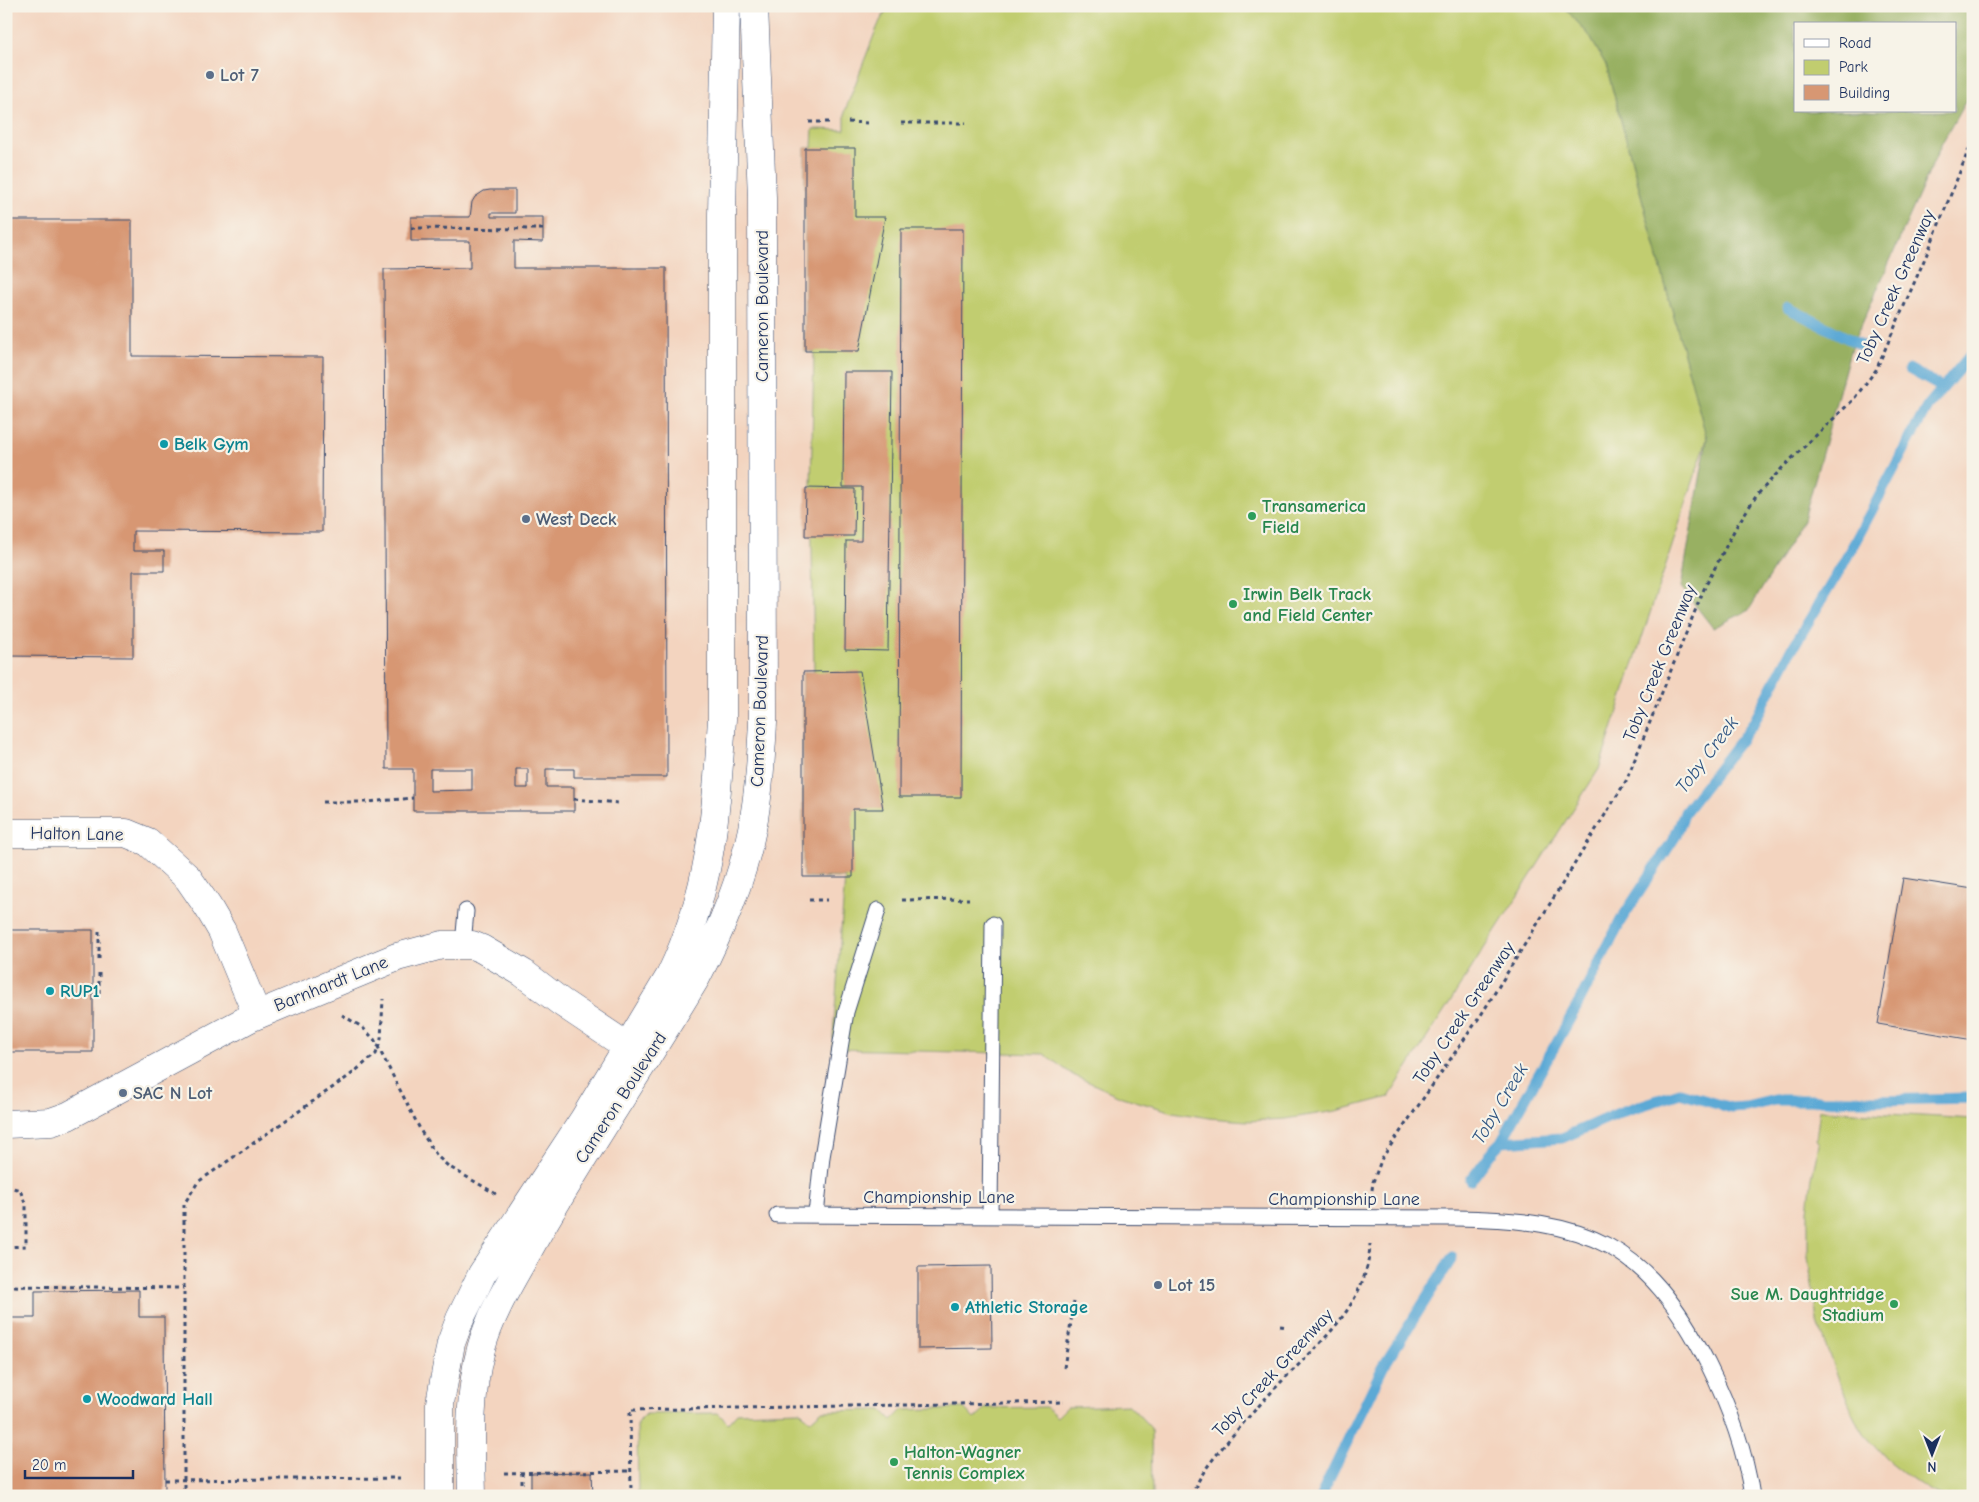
<svg xmlns="http://www.w3.org/2000/svg" width="1979" height="1502" viewBox="0 0 1979 1502" font-family="'Comic Neue',sans-serif">
<style>
.built{fill:#f3d4bf;fill-rule:evenodd}
.green{fill:#c1cd6f;stroke:#6e7e66}
.forest{fill:#98b062;stroke:#5a7060;fill-rule:evenodd}
.lines{fill:none;stroke-linecap:round;stroke-linejoin:round}
.stream{stroke:#5ba9d5;stroke-width:11}
.building{fill:#d79773;fill-rule:evenodd}
.service-casing{stroke:#3b4b6f;stroke-width:17}
.minor-casing{stroke:#3b4b6f;stroke-width:29}
.tertiary-casing{stroke:#3b4b6f;stroke-width:29}
.path{stroke:#3b4b6f;stroke-width:3;stroke-dasharray:4 4;stroke-linecap:butt}
.service{stroke:#fff;stroke-width:15}
.minor{stroke:#fff;stroke-width:28}
.tertiary{stroke:#fff;stroke-width:28}
.service-dot{fill:#5c6f8a;stroke:#f7f3e8;stroke-width:2}
.culture-dot{fill:#0f9aa8;stroke:#f7f3e8;stroke-width:2}
.leisure-dot{fill:#2e9e5b;stroke:#f7f3e8;stroke-width:2}
.labels{text-anchor:middle;dominant-baseline:central;stroke-width:4.5;stroke-linejoin:round;paint-order:stroke}
.service-label{font-size:18px;font-weight:bold;fill:#4e5e75;stroke:#f7f3e8;text-anchor:start}
.street-label{font-size:18px;fill:#1b2f5e;stroke:#f7f3e8}
.culture-label{font-size:18px;font-weight:bold;fill:#0d838f;stroke:#f7f3e8;text-anchor:start}
.leisure-label{font-size:18px;font-weight:bold;fill:#27864d;stroke:#f7f3e8;text-anchor:start}
.water-label{font-size:19px;font-style:italic;fill:#2e5482;stroke:#f7f3e8}
</style>
<rect width="100%" height="100%" fill="#f7f3e8"/>
<filter id="ink" filterUnits="userSpaceOnUse"><feTurbulence type="fractalNoise" baseFrequency=".02" numOctaves="2"/><feDisplacementMap in="SourceGraphic" scale="10" xChannelSelector="R" yChannelSelector="G"/><feConvolveMatrix kernelMatrix="1 2 1 2 8 2 1 2 1" color-interpolation-filters="sRGB"/></filter>
<filter id="wash" filterUnits="userSpaceOnUse"><feTurbulence type="fractalNoise" baseFrequency=".0096" numOctaves="4" result="noise"/><feDisplacementMap in="SourceGraphic" scale="20" xChannelSelector="R" yChannelSelector="G"/><feGaussianBlur stdDeviation="1.12" result="paint"/><feColorMatrix in="noise" values="0 0 0 0 0 0 0 0 0 0 0 0 0 0 0 0 0 1.4 0 .05"/><feComposite in="paint" operator="in"/></filter>
<g filter="url(#wash)">
<rect width="100%" height="100%" fill="#f0e8cf"/>
<path class="built" d="M6 6H1973V1496H6ZM1795 24H1955V111H1795Z"/>
<path class="green" d="M889 6H1563L1589 35 1606 65 1707 439 1599 769 1389 1097 1336 1111 1285 1119 1247 1121 1209 1118 1173 1112 1122 1097 1073 1075 1044 1054 832 1049 845 878 803 877V672H814L811 488 814 352 805 351V148H812L813 129 845 130V111L874 35 880 21Z
M1820 1110 1973 1119V1496H1943L1935 1493 1913 1480 1888 1460 1863 1433 1838 1380 1817 1320 1808 1257V1210L1812 1177 1819 1144 1816 1139Z
M1129 1405 1151 1428 1152 1496H638L637 1423 646 1414 718 1413 728 1423 737 1413 800 1411 810 1421 821 1411 882 1410 892 1420 902 1410 964 1408 974 1419 986 1408 1046 1407 1057 1417 1067 1407Z"/>
<path class="forest" d="M1563 6H1973V88L1942 143 1850 351 1804 519 1749 610 1713 628 1681 587 1707 439 1606 65 1589 35ZM1795 24H1955V111H1795Z"/>
<g class="lines">
<path class="stream" d="M1788 308 1861 345
M1909 369 1943 388
M1501 1142 1562 1138 1621 1112 1680 1093 1731 1108 1746 1107 1775 1100H1876L1973 1098
M1471 1180 1495 1148 1501 1142 1577 1006 1621 920 1675 837 1685 812 1753 724 1792 649 1842 566 1927 407 1973 352
M1321 1496 1383 1367 1452 1258"/>
</g>
<g id="blocks">
<path class="building" d="M805 148H855V217H885L859 351H805Z
M490 190H515V213H491V217H543V242L514 241V268H666L667 777H574V769H546V787H574V811H413V769H386L384 269 470 268V241H411V217H470L472 202 475 197 484 191ZM430 769H472V790L430 791ZM516 769H528V788H516Z
M6 220H132V356L323 357 322 532 133 531V551H164V571H133V657L6 656Z
M901 229H963L961 797H899Z
M844 372H892L888 651 845 650 846 541H861L862 487H843Z
M806 488 855 489 854 536H805Z
M860 671 883 809H853V877H803V672Z
M1903 878 1973 889V1040L1878 1024Z
M6 930H93V1052H6Z
M991 1266 992 1348 918 1349V1267Z
M139 1290V1317H164L165 1496H10L9 1318H35V1291Z
M592 1472 593 1496H531V1473Z"/>
</g>
</g>
<g filter="url(#ink)">
<use href="#blocks" fill-opacity="0" stroke="#3b4b6f" stroke-width="1"/>
<g class="lines">
<defs>
<path id="service" d="M463 945 466 911
M777 1215 1455 1218C1587 1220 1646 1241 1708 1364 1729 1406 1745 1449 1752 1496
M816 1215 822 1157 846 1012 878 910
M990 1216 993 924"/>
<path id="minor" d="M6 833H126L148 842 188 878 208 907 222 931 257 1015
M6 1124 51 1122 68 1116 252 1017 397 957 442 945H472L482 949 523 973 561 1002 646 1059"/>
<path id="tertiary" d="M440 1496V1403L451 1343 460 1319 482 1274 584 1119 670 976C712 890 716 813 722 719V214L726 6
M472 1496C471 1446 468 1397 481 1349 491 1311 515 1275 534 1240 585 1150 644 1065 697 976 721 929 742 881 752 829 759 794 761 758 763 723L762 197 754 6"/>
</defs>
<use href="#service" class="service-casing"/>
<use href="#minor" class="minor-casing"/>
<use href="#tertiary" class="tertiary-casing"/>
<path class="path" d="M809 122H829
M848 122 868 123
M901 123H966
M411 228 543 229
M574 799 619 803
M323 802H367L413 798
M809 900H827
M902 900 969 899
M99 931V962
M99 973V995
M342 1015 362 1027 374 1039 422 1133 437 1156 448 1166 496 1194
M6 1186 20 1190 26 1206V1246L6 1247
M1372 1190 1373 1182 1382 1158 1481 1015 1626 781 1704 589 1736 527 1757 495 1784 466 1853 400 1876 370 1929 249 1973 139
M6 1286 184 1288
M1280 1326 1287 1327
M1064 1368 1074 1302
M522 1472V1496
M504 1473 631 1471
M165 1480 400 1478
M184 1496V1204L198 1182 349 1076 376 1054 381 1039 383 999
M631 1496 630 1410 1064 1402
M1192 1496C1198 1477 1210 1463 1222 1448 1241 1425 1261 1403 1281 1382 1320 1343 1368 1304 1370 1244"/>
<use href="#service" class="service"/>
<use href="#minor" class="minor"/>
<use href="#tertiary" class="tertiary"/>
</g>
</g>
<g class="service-dot">
<circle cx="210" cy="75" r="5"/>
<circle cx="526" cy="519" r="5"/>
<circle cx="123" cy="1093" r="5"/>
<circle cx="1158" cy="1285" r="5"/>
</g>
<g class="culture-dot">
<circle cx="164" cy="444" r="5"/>
<circle cx="50" cy="991" r="5"/>
<circle cx="955" cy="1307" r="5"/>
<circle cx="87" cy="1399" r="5"/>
</g>
<g class="leisure-dot">
<circle cx="1252" cy="516" r="5"/>
<circle cx="1233" cy="604" r="5"/>
<circle cx="1894" cy="1304" r="5"/>
<circle cx="894" cy="1462" r="5"/>
</g>
<g class="labels">
<g class="service-label">
<text x="220" y="75">Lot 7</text>
<text x="536" y="519">West Deck</text>
<text x="133" y="1093">SAC N Lot</text>
<text x="1168" y="1285">Lot 15</text>
</g>
<g class="street-label">
<text transform="translate(1896 287) rotate(-66)">Toby Creek Greenway</text>
<text transform="translate(762 306) rotate(-90)">Cameron Boulevard</text>
<text transform="translate(1660 663) rotate(-68)">Toby Creek Greenway</text>
<text transform="translate(760 711) rotate(-88)">Cameron Boulevard</text>
<text transform="translate(77 834) rotate(1)">Halton Lane</text>
<text transform="translate(331 984) rotate(-22)">Barnhardt Lane</text>
<text transform="translate(1464 1013) rotate(-56)">Toby Creek Greenway</text>
<text transform="translate(621 1098) rotate(-57)">Cameron Boulevard</text>
<text x="939" y="1197">Championship Lane</text>
<text x="1344" y="1199">Championship Lane</text>
<text transform="translate(1273 1373) rotate(-47)">Toby Creek Greenway</text>
</g>
<g class="culture-label">
<text x="174" y="444">Belk Gym</text>
<text x="60" y="991">RUP1</text>
<text x="965" y="1307">Athletic Storage</text>
<text x="97" y="1399">Woodward Hall</text>
</g>
<g class="leisure-label">
<text x="1262" y="506">Transamerica<tspan x="1262" dy="21">Field</tspan></text>
<text x="1243" y="594">Irwin Belk Track<tspan x="1243" dy="21">and Field Center</tspan></text>
<text x="1884" y="1294" text-anchor="end">Sue M. Daughtridge<tspan x="1884" dy="21">Stadium</tspan></text>
<text x="904" y="1452">Halton-Wagner<tspan x="904" dy="21">Tennis Complex</tspan></text>
</g>
<g class="water-label">
<text transform="translate(1707 755) rotate(-53)">Toby Creek</text>
<text transform="translate(1500 1104) rotate(-59)">Toby Creek</text>
</g>
</g>
<rect width="1979" height="1502" fill="none" stroke="#f7f3e8" stroke-width="25"/>
<rect x="1794" y="22" width="162" height="90" fill="#f7f3e8" stroke="#9fa5b1"/>
<rect x="1804" y="39" width="25" height="8" fill="#ffffff" stroke="#9fa5b1"/>
<text x="1839" y="48" font-size="15" fill="#1b2f5e">Road</text>
<rect x="1804" y="60" width="25" height="15" fill="#c1cd6f" stroke="#9fa5b1"/>
<text x="1839" y="72" font-size="15" fill="#1b2f5e">Park</text>
<rect x="1804" y="85" width="25" height="15" fill="#d79773" stroke="#9fa5b1"/>
<text x="1839" y="98" font-size="15" fill="#1b2f5e">Building</text>
<g transform="translate(1932 1454) rotate(180)" stroke="#f7f3e8" stroke-width="4" paint-order="stroke">
<path d="M0-4L9 19L0 12L-9 19Z" fill="#1b2f5e"/>
<text y="-8" font-size="14" font-weight="bold" text-anchor="middle" fill="#1b2f5e">N</text>
</g>
<path d="M25 1470v8h108v-8" fill="none" stroke="#1b2f5e" stroke-width="2.5"/>
<text x="32" y="1470" font-size="15" fill="#1b2f5e" stroke="#f7f3e8" stroke-width="4" paint-order="stroke">20 m</text>
</svg>
